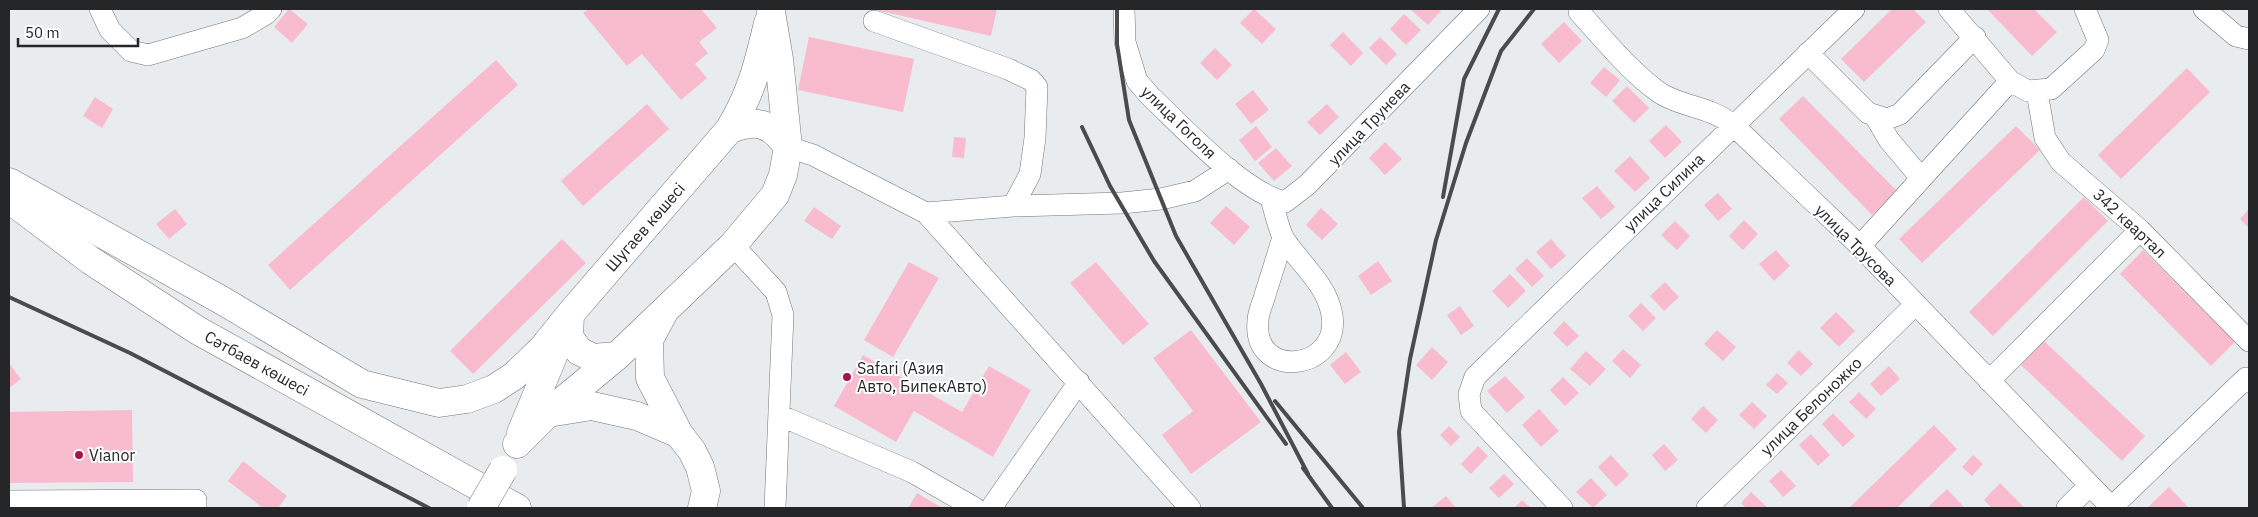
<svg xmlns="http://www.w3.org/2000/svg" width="2258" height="517" viewBox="0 0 2258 517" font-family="'IBM Plex Sans',sans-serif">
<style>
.building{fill:#f8bcce}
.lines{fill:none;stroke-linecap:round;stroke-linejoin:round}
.minor-casing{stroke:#737679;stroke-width:22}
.major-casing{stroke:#737679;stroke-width:29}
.highway-casing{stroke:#737679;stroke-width:29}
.minor{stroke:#fff;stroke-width:21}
.major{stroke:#fff;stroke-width:28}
.highway{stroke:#fff;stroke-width:28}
.rail{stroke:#4a4b4d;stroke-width:4}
.highway-bridge-casing{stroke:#737679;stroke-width:29;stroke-linecap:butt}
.highway-bridge{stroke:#fff;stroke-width:28}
.poi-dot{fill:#a7144d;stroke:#fff;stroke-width:2}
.labels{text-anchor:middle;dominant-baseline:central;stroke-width:4;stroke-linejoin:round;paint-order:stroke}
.street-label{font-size:16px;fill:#252628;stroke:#fff}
.poi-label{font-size:16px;fill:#252628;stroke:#fff;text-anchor:start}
</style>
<rect width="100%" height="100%" fill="#e9ecef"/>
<path class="building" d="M289 9 308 24 292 43 274 27Z
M589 9H701L717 28 699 42 708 53 695 64 707 78 681 100 642 54 627 66 583 13Z
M871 9H997L991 36Z
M1254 9 1276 29 1262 44 1240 23Z
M1410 9H1438L1441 11 1428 25Z
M1892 9H1913L1926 22 1864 82 1841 59Z
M1987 9H2034L2057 32 2032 56Z
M1404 14 1421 30 1406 45 1390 29Z
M1564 22 1582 41 1559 63 1541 44Z
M1343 32 1363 53 1351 66 1330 45Z
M809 37 914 59 903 112 798 90Z
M1380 37 1397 54 1386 65 1369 48Z
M1215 48 1232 65 1217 80 1200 63Z
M496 60 518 85 290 290 268 265Z
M1604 67 1620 80 1606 97 1590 83Z
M2187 68 2210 92 2121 179 2098 155Z
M1627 86 1649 108 1634 123 1612 101Z
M1253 90 1269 110 1251 124 1235 104Z
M1803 96 1897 191 1872 215 1779 119Z
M95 97 113 109 102 128 83 116Z
M647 104 669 129 583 206 561 181Z
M1327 104 1339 117 1320 135 1307 122Z
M1666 125 1682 142 1665 158 1649 141Z
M1256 126 1272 147 1255 161 1239 140Z
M2016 126 2040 150 1922 263 1899 239Z
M954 137 966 138 964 158 952 157Z
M1385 142 1402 159 1385 175 1369 158Z
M1276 148 1292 166 1274 181 1258 163Z
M1630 156 1650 178 1635 192 1614 171Z
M1597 186 1615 207 1601 219 1582 198Z
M1718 193 1732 209 1718 221 1704 205Z
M2084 197 2108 221 1993 336 1969 312Z
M1226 206 1250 227 1234 245 1210 223Z
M814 207 841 226 832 239 804 221Z
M1321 208 1338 224 1322 240 1306 225Z
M175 209 187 224 169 239 156 224Z
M2249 209V228L2240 219Z
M1744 220 1758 234 1743 250 1729 236Z
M1675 221 1690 236 1677 250 1661 235Z
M562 239 586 263 473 374 450 351Z
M1551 239 1566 256 1551 269 1536 252Z
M1776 250 1790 266 1774 281 1759 264Z
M2143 250 2235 342 2211 366 2120 274Z
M1527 258 1544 276 1532 287 1515 269Z
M1378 261 1392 281 1371 295 1358 276Z
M909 262 939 278 893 357 864 340Z
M1096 262 1149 324 1123 345 1070 283Z
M1510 274 1526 291 1508 308 1492 291Z
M1665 282 1679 297 1664 311 1650 296Z
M1641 303 1656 318 1643 331 1628 316Z
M1460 306 1474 326 1461 335 1447 315Z
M1836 312 1855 331 1839 347 1820 328Z
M1564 321 1579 336 1567 347 1553 333Z
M1191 330 1261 422 1191 474 1162 435 1193 411 1153 358Z
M1717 330 1736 347 1723 361 1704 344Z
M2044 341 2145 436 2122 461 2021 365Z
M1432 347 1448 362 1432 380 1416 365Z
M1623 349 1641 365 1630 378 1612 361Z
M1799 350 1813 364 1801 376 1787 363Z
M1586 351 1606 369 1590 386 1570 369Z
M1346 352 1361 372 1345 384 1330 365Z
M863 355 962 412 989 366 1031 390 993 457 914 411 896 442 834 406Z
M9 363 21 379 9 388Z
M1889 366 1900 379 1881 396 1870 384Z
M1777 373 1788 383 1777 394 1766 385Z
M1505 376 1525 397 1507 413 1487 391Z
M1563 377 1579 393 1565 406 1550 390Z
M1859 392 1876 409 1866 419 1849 402Z
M1752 402 1767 416 1754 429 1739 415Z
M1703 406 1718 420 1706 433 1691 419Z
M1539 409 1559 431 1541 447 1522 425Z
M132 410 133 482 9 483V412Z
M1833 413 1855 436 1843 447 1822 424Z
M1934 425 1957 449 1897 508H1849Z
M1449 426 1460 437 1451 446 1440 435Z
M1811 434 1830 455 1818 466 1799 445Z
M1664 444 1678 460 1665 471 1652 455Z
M1478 446 1488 456 1471 474 1461 464Z
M1611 455 1629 475 1616 487 1598 467Z
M1973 455 1983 464 1972 476 1962 467Z
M243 461 287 496 278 508H263L228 481Z
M1781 470 1796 486 1783 497 1769 481Z
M1504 474 1514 484 1499 498 1489 488Z
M1591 478 1607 495 1593 508 1576 492Z
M2000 483 2025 508H1992L1984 500Z
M2169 487 2189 508H2147Z
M1947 489 1965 508H1927Z
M1751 492 1768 508H1746L1741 503Z
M917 493 942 508H908Z
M1446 496 1456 508H1431Z
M1522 500 1531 508H1514Z"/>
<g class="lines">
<defs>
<path id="minor" d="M100 9 110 30 131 51 148 55 242 28 266 14 271 9
M1124 9 1125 42 1137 81 1150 96C1183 127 1242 192 1285 202L1307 185 1479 9
M1949 9 2010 81 2028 91 2051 89 2094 50 2098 40 2085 9
M2204 9 2236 36 2249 39
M1579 12C1604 39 1629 71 1660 93 1681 107 1710 106 1733 125L1860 246 2112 508
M874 21 1008 69 1031 80 1037 87 1035 138 1030 174 1013 206
M1808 53 1868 113 1887 119 1900 114 1975 37
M2037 92 2045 138 2061 162 2140 230 2249 341
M1875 116 1889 140 1921 178
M788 147 813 155 926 213 1190 508
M1271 199C1275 211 1278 228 1284 239 1300 264 1327 284 1332 315 1341 371 1252 381 1258 321 1258 312 1263 303 1265 295 1271 276 1277 257 1283 237
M926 213 1013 206 1122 203 1161 199 1195 191 1229 169
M733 245 776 292 783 315 775 508
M1860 246 2010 81
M1989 381 2140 230
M779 415 912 472 975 508
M9 501 196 500V508
M2112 507 2246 378 2249 382
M991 508 1079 382
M1562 508 1471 411 1469 394 1475 377 1854 9
M1707 508 1916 304
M2067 508 2090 485"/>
<path id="major" d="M9 199 90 260 197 330 517 508
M664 312 649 340 650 378 679 434 692 451 700 467 706 491 702 508
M548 413 592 406 637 416 679 434"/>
<path id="highway" d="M729 130C757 118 771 123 788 147
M9 182 223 301 362 384 439 403 467 399 494 389 514 376 542 349 571 313
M570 315 569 337 579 351 593 358 617 356
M521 433 571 313 729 130C752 92 758 65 768 23
M517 444 548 413 617 356 733 245 775 195 783 175 788 147 779 59 771 12"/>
</defs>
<use href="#minor" class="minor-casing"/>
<use href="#major" class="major-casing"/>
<use href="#highway" class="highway-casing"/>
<use href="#minor" class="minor"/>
<use href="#major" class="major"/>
<use href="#highway" class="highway"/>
<path class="rail" d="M1117 9V44L1129 120 1176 236 1261 384 1308 474
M1082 127 1110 186 1154 261 1286 444
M1443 197 1464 79 1499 9
M9 297 130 353 429 508
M1275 401 1363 508
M1303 468 1332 508
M1404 508 1399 432 1410 359 1436 240 1466 143 1501 51 1534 9"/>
<defs>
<path id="highway-bridge" d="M481 508 503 470"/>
</defs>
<use href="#highway-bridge" class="highway-bridge-casing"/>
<use href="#highway-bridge" class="highway-bridge"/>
</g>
<g class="poi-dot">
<circle cx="847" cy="377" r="5"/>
<circle cx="79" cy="455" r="5"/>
</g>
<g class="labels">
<g class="street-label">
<text transform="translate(1179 122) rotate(44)">улица Гоголя</text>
<text transform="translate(1369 123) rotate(-46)">улица Трунева</text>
<text transform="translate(1664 192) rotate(-44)">улица Силина</text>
<text transform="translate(2130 223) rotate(43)">342 квартал</text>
<text transform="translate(645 227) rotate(-49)">Шугаев көшесі</text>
<text transform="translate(1856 245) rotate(45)">улица Трусова</text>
<text transform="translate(257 363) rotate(29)">Сәтбаев көшесі</text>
<text transform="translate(1811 406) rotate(-44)">улица Белоножко</text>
</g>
<g class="poi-label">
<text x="857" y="368">Safari (Азия<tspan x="857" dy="18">Авто, БипекАвто)</tspan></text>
<text x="89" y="455">Vianor</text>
</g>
</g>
<rect width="2258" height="517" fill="none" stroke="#252628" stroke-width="20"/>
<path d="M18 38v8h120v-8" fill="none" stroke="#252628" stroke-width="2.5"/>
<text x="25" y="38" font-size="15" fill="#252628" stroke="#ffffff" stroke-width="4" paint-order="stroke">50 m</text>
</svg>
